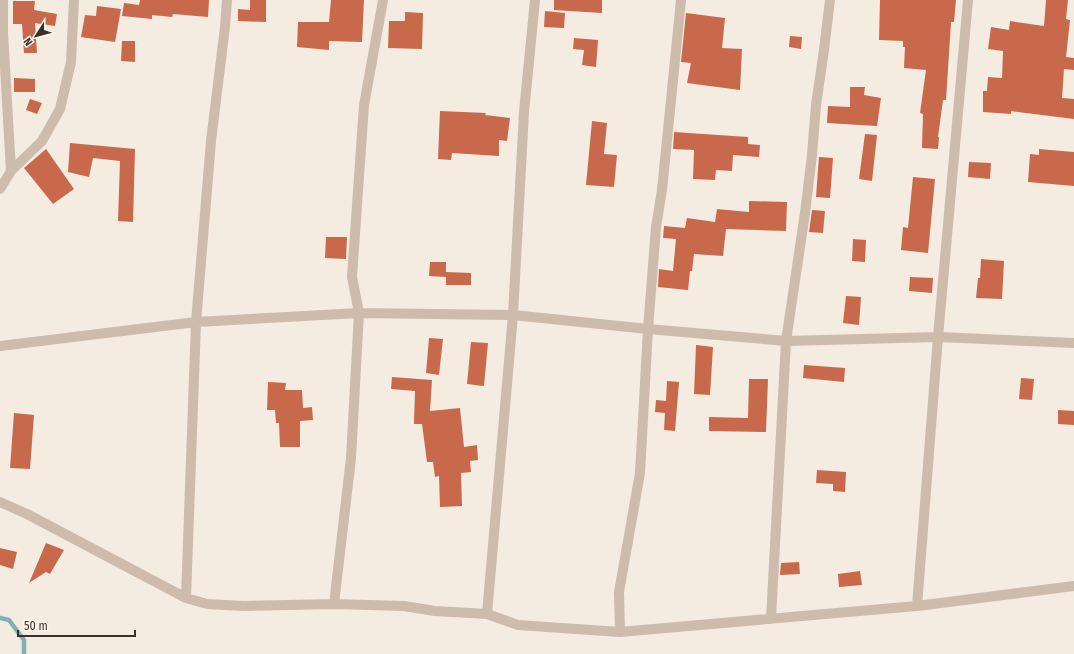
<svg xmlns="http://www.w3.org/2000/svg" width="1074" height="654" viewBox="0 0 1074 654" font-family="'Fira Sans Condensed',sans-serif">
<style>
.lines{fill:none;stroke-linecap:round;stroke-linejoin:round}
.stream{stroke:#7fb0b2;stroke-width:4.5}
.building{fill:#c8694b}
.minor{stroke:#cdbbac;stroke-width:10}
</style>
<rect width="100%" height="100%" fill="#f4ebe1"/>
<g class="lines">
<path class="stream" d="M0 618 9 620 24 640V654"/>
</g>
<path class="building" d="M140 0H209L208 17 173 14 172 17 152 15V19L122 16 124 3 139 5Z
M250 0H266V22L238 21V9L250 10Z
M331 0H364L362 42 329 41V50L297 47 298 22H329Z
M554 0H602V13L554 10Z
M880 0H956L954 22H951L946 100H943L938 137H939L938 149 922 148 923 114 920 113 926 70 904 68 905 47H903V41L879 40Z
M1046 0H1068L1066 19 1070 20 1066 57 1074 58V70L1064 69 1062 98 1074 99V119L1011 111V114L983 112V91H987L988 77 1002 78 1003 51 988 49 991 27 1009 30 1010 21 1044 26Z
M13 1H35L34 10 57 14 55 26 35 23 37 53H24L22 24H13Z
M97 6 121 9 115 42 81 37 85 15 96 16Z
M545 11 565 13 564 28 544 27Z
M405 12 423 13 422 49 388 48 389 21H405Z
M686 13 725 18 722 48 742 49 740 90 687 83 691 63 681 62Z
M790 36 802 37 801 49 789 47Z
M574 38 598 40 596 67 582 65 584 50 573 49Z
M122 41H135V62L121 61Z
M14 78 35 79V92H14Z
M850 87H865L864 95 881 98 877 126 827 123 828 106 850 107Z
M30 99 42 103 37 114 26 110Z
M440 111 486 113 485 115 510 118 507 141 499 140V156L452 153 451 160 438 159Z
M592 121 607 123 604 154 617 155 614 187 586 185Z
M674 132 748 137V144L760 145 759 157 733 155 732 171 716 170 715 180 693 179 694 150 673 149Z
M865 134 877 135 872 181 859 179Z
M70 143 135 149 133 222 118 221 120 161 93 158 89 177 68 172Z
M46 149 74 189 53 204 24 168Z
M1039 149 1074 152V186L1028 182 1030 154 1039 155Z
M819 157 833 158 830 198 816 197Z
M969 162 991 163 990 179 968 177Z
M913 177 935 179 928 253 901 250 903 227 908 228Z
M749 201 787 202 786 231 726 229 723 256 694 254 692 271H690L688 290 658 287 659 269 673 271 676 239 663 238 664 226 685 228 687 218 715 222 717 209 749 212Z
M812 210 825 211 823 233 809 232Z
M326 237H347L346 259 325 258Z
M853 239 866 240 865 262 852 261Z
M981 259 1004 261 1002 299 976 298 978 278H980Z
M430 262H446V272L471 273V285H446V277L429 276Z
M910 277 933 278 932 293 909 291Z
M846 296 861 297 859 325 843 323Z
M429 338 443 339 439 375 426 373Z
M471 342 488 343 484 386 467 384Z
M696 345 713 347 710 395 694 394Z
M804 365 845 368 844 382 803 378Z
M392 377 432 380 430 411 460 408 464 447 477 445 478 460 470 461 471 472 461 473 462 506 440 507 439 476 435 477 433 462H427L422 424H414L415 391 391 389Z
M1021 378 1034 379 1032 400 1019 399Z
M749 379H768L766 432 709 431V417L748 418Z
M667 381 679 382 675 431 664 430 665 413 655 412 656 400 666 401Z
M268 382 286 383 285 390H302L303 408 312 407 313 420 300 421V447H280L279 423H276L275 410H267Z
M1058 410 1074 411V425L1058 424Z
M14 413 34 415 30 469 10 468Z
M817 470 846 472 845 492 833 491V484L816 483Z
M46 543 64 550 50 574 46 572 29 583Z
M0 548 17 552 13 569 0 565Z
M799 562 800 574 780 575 781 563Z
M860 571 862 585 839 587 838 574Z"/>
<g class="lines">
<path class="minor" d="M3 0V32L11 171
M0 189 11 171 42 141 60 109 71 62 74 0
M0 346 196 322 359 313 513 315 648 329 786 341 938 337 1074 343
M0 502 27 514 186 598 207 604 244 606 334 604 404 606 435 611 487 614 518 625 620 632 917 606 1074 586
M186 598 196 322 211 141 225 27 227 0
M334 604 351 458 359 313 352 277 364 105 383 0
M917 606 938 337 968 0
M487 614 513 315 524 112 535 0
M771 619 786 341 805 213 812 155 816 105 824 50 830 0
M620 632 619 592 640 473 648 329 656 227 662 190 681 0"/>
</g>
<g transform="translate(36 36) rotate(234)" stroke="#fbf5ee" stroke-width="3" paint-order="stroke">
<path d="M0-3L7 15L0 10L-7 15Z" fill="#3b302b"/>
<text y="-6" font-size="11" font-weight="bold" text-anchor="middle" fill="#3b302b">N</text>
</g>
<path d="M18 630v6h117v-6" fill="none" stroke="#3b302b" stroke-width="2"/>
<text x="24" y="630" font-size="12" fill="#3b302b" stroke="#fbf5ee" stroke-width="3" paint-order="stroke">50 m</text>
</svg>
